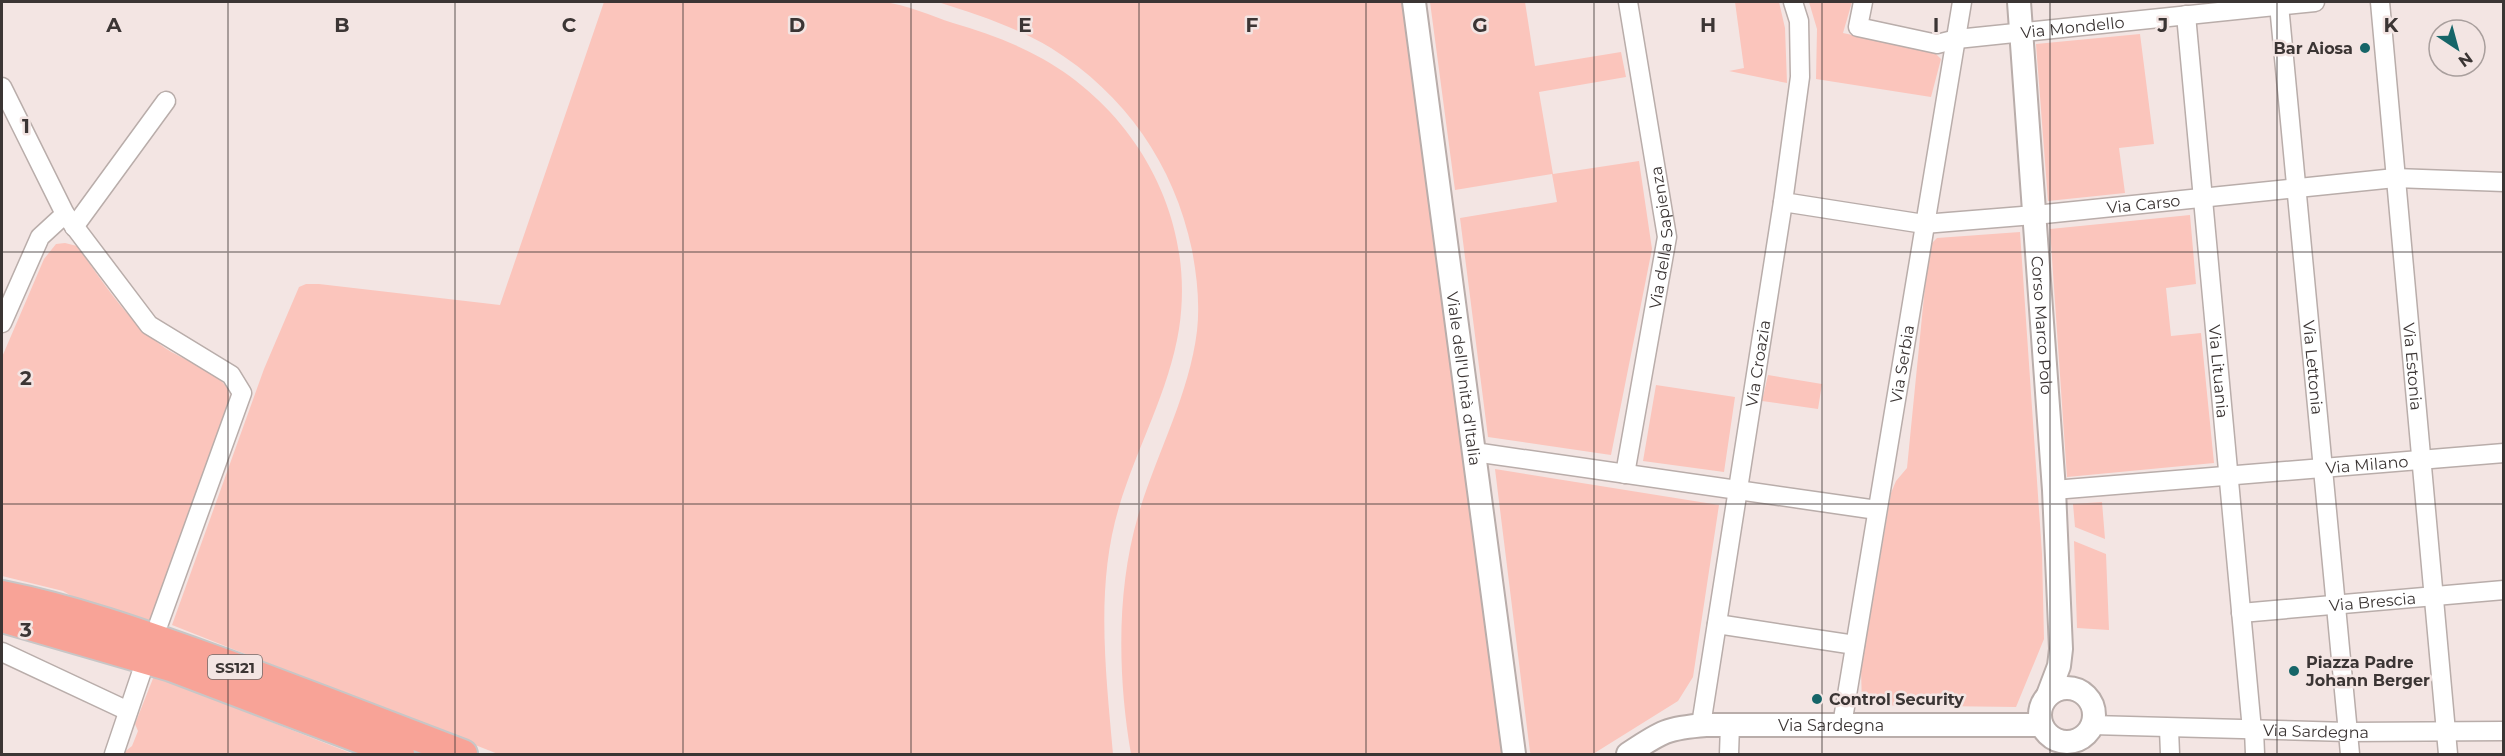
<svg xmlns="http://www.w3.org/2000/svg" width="2505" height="756" viewBox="0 0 2505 756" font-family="Montserrat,sans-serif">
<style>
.green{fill:#fbc5bc}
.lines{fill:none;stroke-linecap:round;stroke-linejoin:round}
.minor-casing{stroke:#b9adaa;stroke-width:21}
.tertiary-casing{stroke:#b9adaa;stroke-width:26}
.primary-casing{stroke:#c8c6c6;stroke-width:32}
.minor{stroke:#fff;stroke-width:18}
.tertiary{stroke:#fff;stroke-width:22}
.primary{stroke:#f8a397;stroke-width:28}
.grid{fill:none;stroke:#3b3534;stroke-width:1.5;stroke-opacity:0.55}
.poi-dot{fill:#166568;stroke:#f3e5e3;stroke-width:2}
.labels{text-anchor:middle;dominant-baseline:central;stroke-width:5;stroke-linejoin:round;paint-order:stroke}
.shield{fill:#f3e5e3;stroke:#726a68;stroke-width:1.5}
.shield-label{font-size:15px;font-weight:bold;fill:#3b3534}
.street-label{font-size:16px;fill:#3b3534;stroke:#f3e5e3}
.poi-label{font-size:16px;font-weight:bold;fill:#3b3534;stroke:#f3e5e3;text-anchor:start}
.grid-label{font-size:20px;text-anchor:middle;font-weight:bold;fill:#3b3534;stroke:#f3e5e3;stroke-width:5;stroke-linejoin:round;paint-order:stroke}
</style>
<rect width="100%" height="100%" fill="#f3e5e3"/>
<path class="green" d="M604 2C667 2 730 2 792 2 822 2 854 0 883 2 906 4 931 16 953 23 984 32 1015 43 1043 59 1138 113 1196 219 1179 329 1169 391 1137 447 1119 507 1095 586 1106 674 1113 754H498L172 625 264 369 299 287 306 284H319L500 305Z
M938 2H1403L1505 754H1131C1118 678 1116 591 1138 516 1156 454 1189 396 1197 331 1200 304 1197 277 1192 250 1174 164 1125 94 1051 48 1016 27 976 14 938 2Z
M1430 2H1525L1535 66 1621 52 1626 77 1539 92 1553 174 1639 161 1652 249 1611 455 1488 437 1460 218 1557 202 1552 174 1455 190Z
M1735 2H1779L1785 28 1787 83 1729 71 1744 68Z
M1809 2H1852L1843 33 1935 53 1941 59 1931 97 1816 79 1817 29Z
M2140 34 2154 144 2119 148 2125 193 2048 201 2036 44Z
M2190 215 2196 284 2166 288 2171 336 2201 333 2214 463 2067 477 2050 229Z
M2020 232 2042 554 2044 639 2016 707 1862 705 1861 670 1891 493 1896 481 1907 468 1929 246 1937 238Z
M65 243 77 246C103 282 128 322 165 348 181 359 217 371 227 388 230 394 229 400 229 406L153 621 94 609 63 591 2 576V357L44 259 56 244Z
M1768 375 1822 384 1818 409 1762 401Z
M1656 385 1735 397 1724 472 1643 461Z
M1495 469 1719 505 1693 677 1678 701 1593 754H1531L1530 752Z
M2102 502 2105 539 2075 527 2073 504Z
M2074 541 2106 554 2109 630 2077 628Z
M154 676 353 754H122L132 746 138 731 135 724Z"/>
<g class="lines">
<defs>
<g id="minor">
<path id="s1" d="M1863 2 1858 27 1937 44 1957 39 2315 2"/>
<path id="s2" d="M2380 2 2448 754"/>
<path id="s3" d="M2279 5 2350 754"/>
<path id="s4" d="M2186 15 2252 730"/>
<path d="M2 87 65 214 40 237 2 323"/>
<path id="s5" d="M1783 202 1924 224 2035 215 2395 178 2504 182"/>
<path d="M65 214 149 325 231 375 242 393 159 623"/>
<path d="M74 227 166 101"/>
<path d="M1474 452 1877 510"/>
<path id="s6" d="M1625 474 1667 237 1628 2"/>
<path id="s7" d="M2054 490 2504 453"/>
<path id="s8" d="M2241 613 2504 590"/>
<path d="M1717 624 1855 645"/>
<path d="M2 652 128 711"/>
<path id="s9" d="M1701 725 1783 202 1800 77 1799 21 1793 2"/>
<path id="s10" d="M1842 725 1962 2"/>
<path id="s11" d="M2092 725 2348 732 2504 731"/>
<path d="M2169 729 2170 754"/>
<path d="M2254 730 2255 754"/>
<path d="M114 754 142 671"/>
<path d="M1729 754 1730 725"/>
</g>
<g id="tertiary">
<path id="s12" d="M1414 2 1514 754"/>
<path id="s13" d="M2019 2 2054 490 2061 649 2059 666 2048 695"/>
<circle cx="2067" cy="715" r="27"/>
<path id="s14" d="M1628 754C1661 732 1666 728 1706 725H2041"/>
</g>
<path id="primary" d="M2 595C78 610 151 637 224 663 304 693 383 723 463 754
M2 618 171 667 400 754"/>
</defs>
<use href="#minor" class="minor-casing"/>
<use href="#tertiary" class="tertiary-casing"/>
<use href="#primary" class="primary-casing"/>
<use href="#minor" class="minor"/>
<use href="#tertiary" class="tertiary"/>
<use href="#primary" class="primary"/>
</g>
<path class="grid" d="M228 2V754M455 2V754M683 2V754M911 2V754M1139 2V754M1366 2V754M1594 2V754M1822 2V754M2050 2V754M2277 2V754M2 252H2504M2 504H2504"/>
<g class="poi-dot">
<circle cx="2365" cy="48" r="6"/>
<circle cx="2294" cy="671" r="6"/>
<circle cx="1817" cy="699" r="6"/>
</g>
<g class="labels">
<rect class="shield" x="208" y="655" width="54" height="24" rx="4.5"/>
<g class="shield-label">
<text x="235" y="667">SS121</text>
</g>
<g class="street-label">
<text stroke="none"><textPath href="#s1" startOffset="243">Via Mondello</textPath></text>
<text stroke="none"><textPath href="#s5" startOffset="363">Via Carso</textPath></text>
<text stroke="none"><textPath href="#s6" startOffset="240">Via della Sapienza</textPath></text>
<text stroke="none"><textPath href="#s13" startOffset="324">Corso Marco Polo</textPath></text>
<text stroke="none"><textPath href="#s10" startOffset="366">Via Serbia</textPath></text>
<text stroke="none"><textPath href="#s9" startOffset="366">Via Croazia</textPath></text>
<text stroke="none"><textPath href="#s2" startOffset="366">Via Estonia</textPath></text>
<text stroke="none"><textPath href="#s3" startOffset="364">Via Lettonia</textPath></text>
<text stroke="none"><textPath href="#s4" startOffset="358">Via Lituania</textPath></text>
<text stroke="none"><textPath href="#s12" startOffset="380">Viale dell'Unità d'Italia</textPath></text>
<text stroke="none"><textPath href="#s7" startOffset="314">Via Milano</textPath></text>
<text stroke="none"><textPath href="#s8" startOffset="132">Via Brescia</textPath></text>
<text stroke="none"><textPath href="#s14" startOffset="210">Via Sardegna</textPath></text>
<text stroke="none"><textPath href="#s11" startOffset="224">Via Sardegna</textPath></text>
</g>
<g class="poi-label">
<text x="2353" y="48" text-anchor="end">Bar Aiosa</text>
<text x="2306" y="662">Piazza Padre<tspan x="2306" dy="18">Johann Berger</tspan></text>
<text x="1829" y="699">Control Security</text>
</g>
</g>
<g class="grid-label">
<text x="114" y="32">A</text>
<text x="342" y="32">B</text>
<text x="569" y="32">C</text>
<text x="797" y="32">D</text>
<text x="1025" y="32">E</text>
<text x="1252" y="32">F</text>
<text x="1480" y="32">G</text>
<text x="1708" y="32">H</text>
<text x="1936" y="32">I</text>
<text x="2163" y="32">J</text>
<text x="2391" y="32">K</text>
<text x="26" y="133">1</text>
<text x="26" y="385">2</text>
<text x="26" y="637">3</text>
</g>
<rect width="2505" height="756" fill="none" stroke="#3b3534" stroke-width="6"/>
<g transform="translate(2457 48) rotate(144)"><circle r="28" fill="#f3e5e3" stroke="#a99f9d" stroke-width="1.5"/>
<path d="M0-4.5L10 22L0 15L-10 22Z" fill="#166568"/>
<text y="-9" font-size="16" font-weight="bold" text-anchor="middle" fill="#3b3534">N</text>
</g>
</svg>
